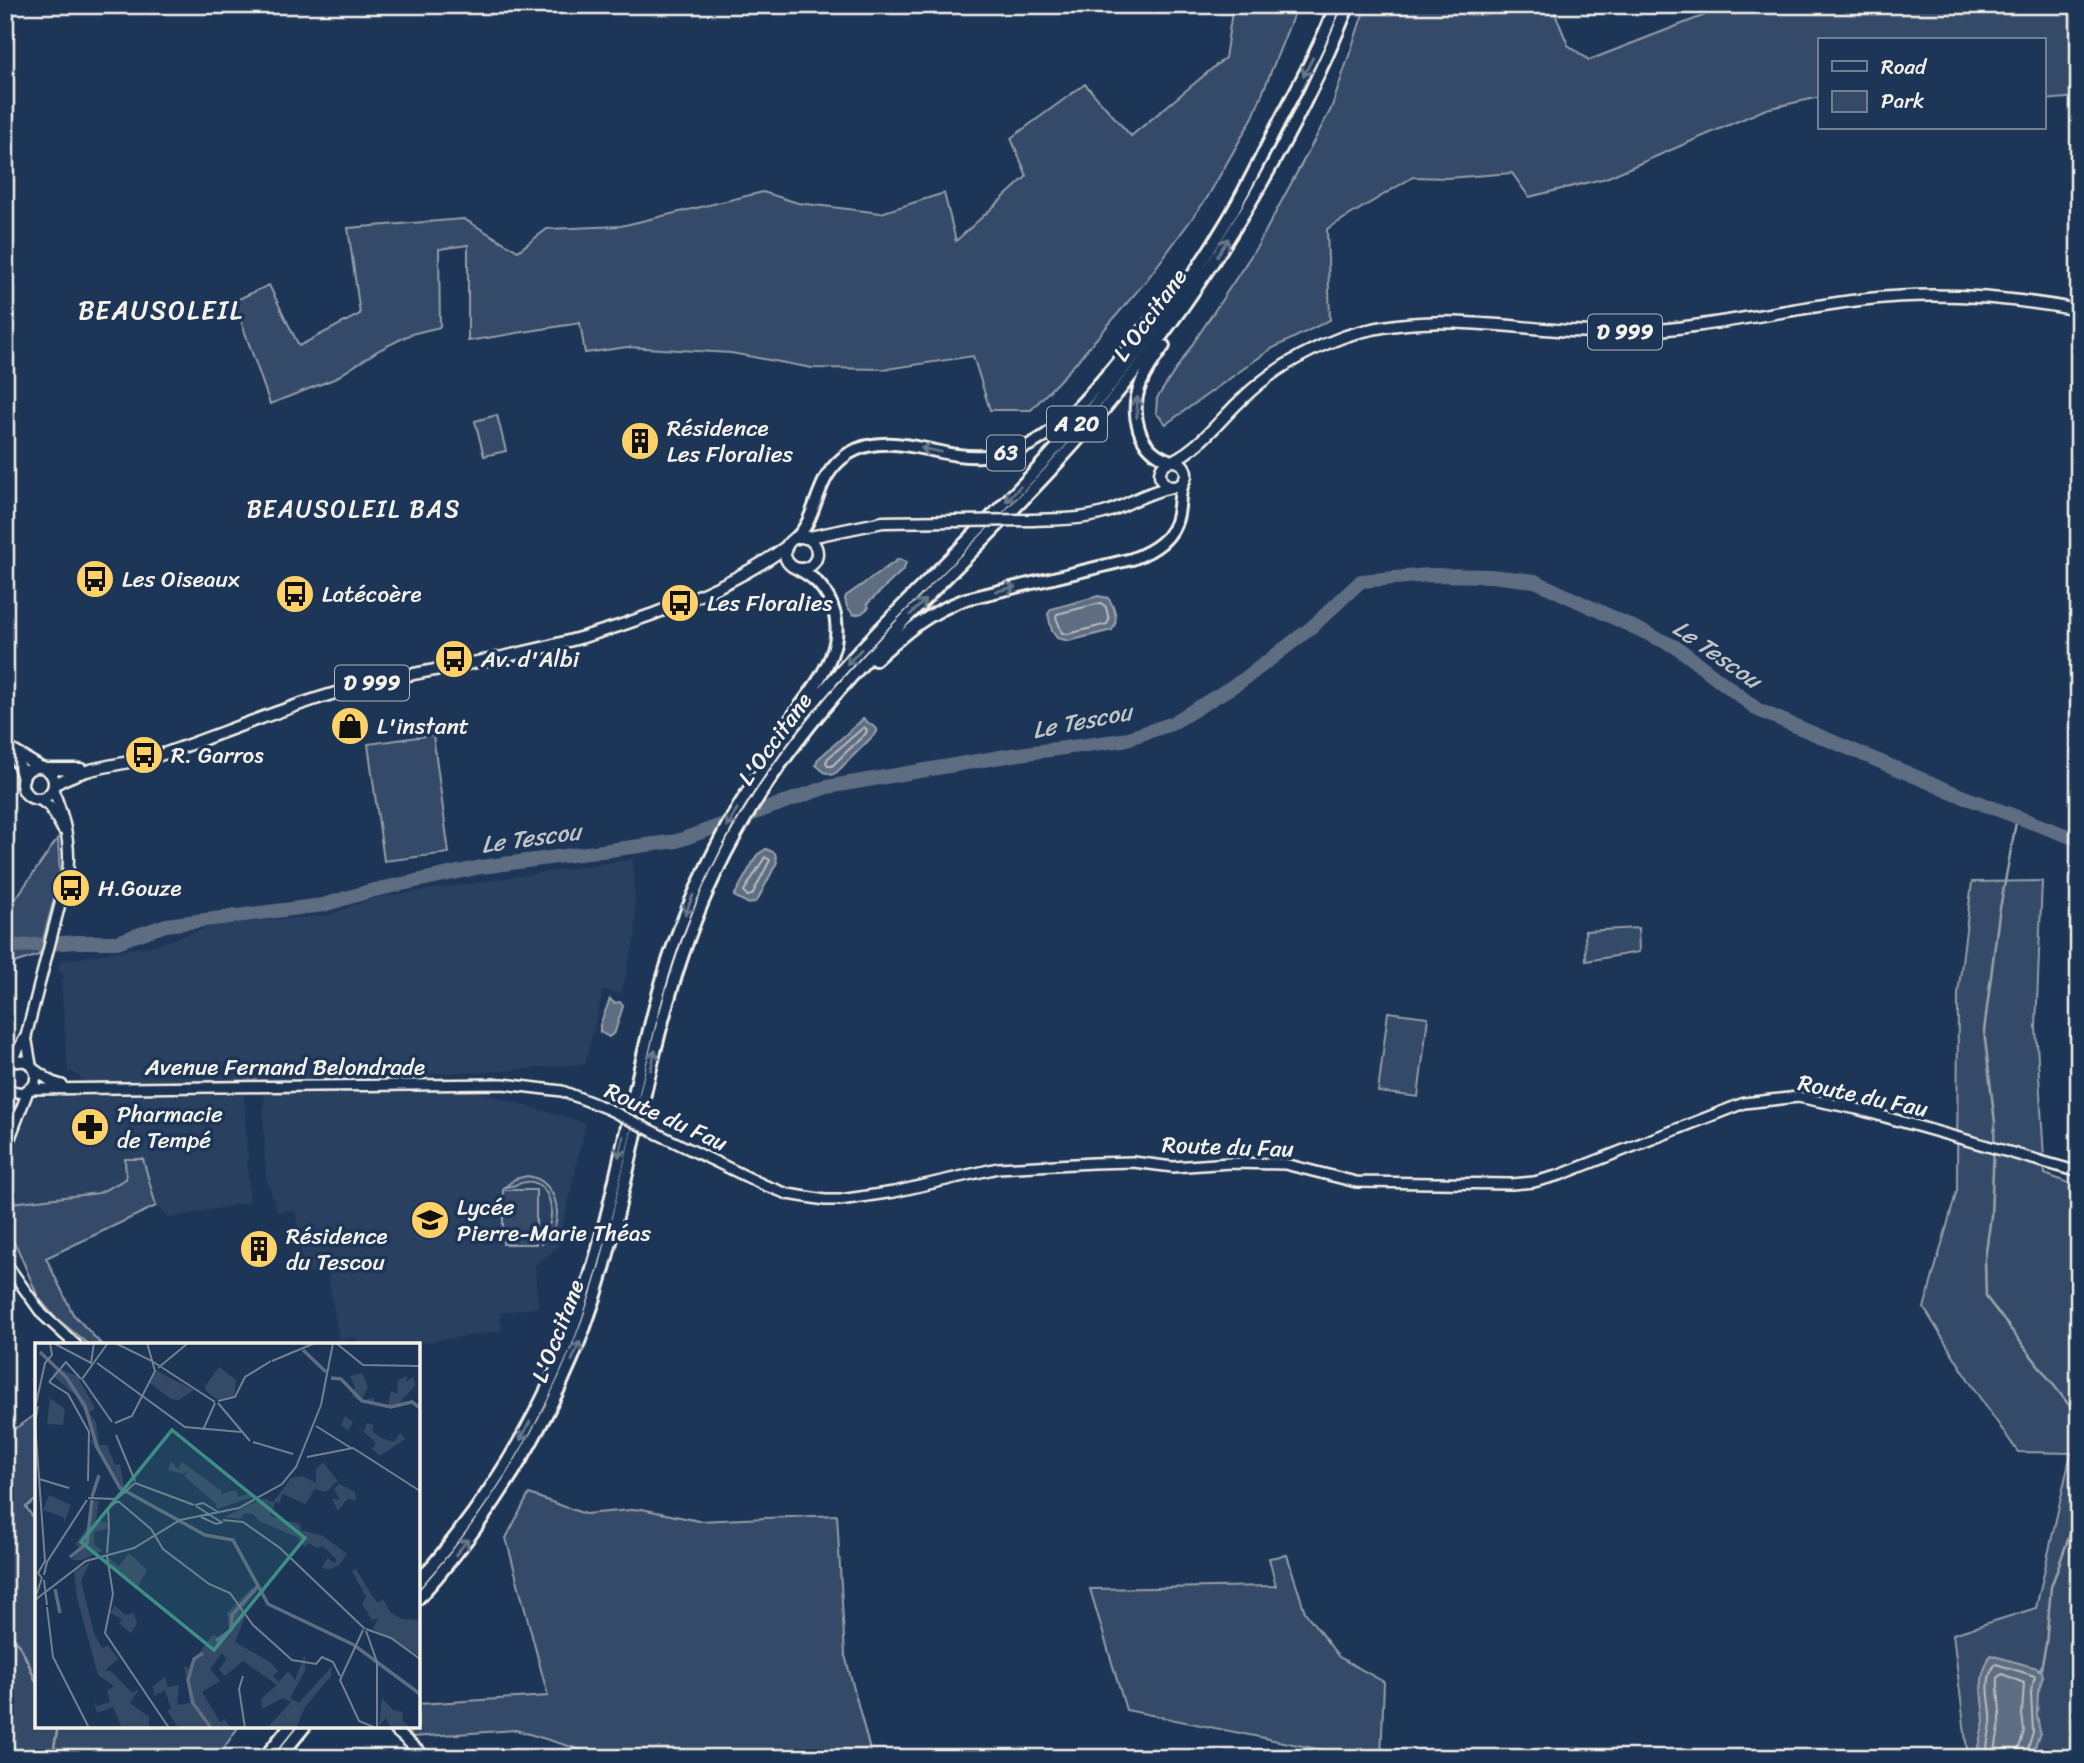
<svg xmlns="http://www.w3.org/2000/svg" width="2084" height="1763" viewBox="0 0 2084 1763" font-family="Sriracha,sans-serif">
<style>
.built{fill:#2a4060}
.green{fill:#354a67;stroke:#949ea8;stroke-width:2}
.water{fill:#5e6d82;stroke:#9aa2ab;stroke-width:2}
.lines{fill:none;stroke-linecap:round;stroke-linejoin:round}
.shore{stroke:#b8bcbf;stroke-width:2}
.stream{stroke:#9aa2ab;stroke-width:2.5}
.river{stroke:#5e6d82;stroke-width:14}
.secondary-casing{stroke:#f4f1e8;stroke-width:14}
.primary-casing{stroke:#f4f1e8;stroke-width:15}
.highway-casing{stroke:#f4f1e8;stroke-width:16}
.secondary{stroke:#1d3557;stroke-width:9}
.primary{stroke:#1d3557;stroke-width:10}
.highway{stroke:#1d3557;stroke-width:10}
.secondary-bridge-casing{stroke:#f4f1e8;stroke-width:14;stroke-linecap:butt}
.primary-bridge-casing{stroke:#f4f1e8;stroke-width:15;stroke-linecap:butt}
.secondary-bridge{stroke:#1d3557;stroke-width:9}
.primary-bridge{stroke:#1d3557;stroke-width:10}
.oneway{stroke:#68778a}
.labels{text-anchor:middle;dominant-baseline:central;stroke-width:7;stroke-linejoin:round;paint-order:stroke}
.shield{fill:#1d3557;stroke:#b4b9bc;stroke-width:2}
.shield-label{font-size:21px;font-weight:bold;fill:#f4f1e8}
.street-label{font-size:23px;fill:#f4f1e8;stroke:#1d3557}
.poi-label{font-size:23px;fill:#f4f1e8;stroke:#1d3557;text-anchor:start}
.neighbourhood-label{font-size:24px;letter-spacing:2px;fill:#f4f1e8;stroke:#1d3557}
.water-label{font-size:24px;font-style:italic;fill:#c0c3c4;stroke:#1d3557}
.quarter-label{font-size:26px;letter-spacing:2px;fill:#f4f1e8;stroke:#1d3557}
.inset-river{fill:none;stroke:#5e6d82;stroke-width:3.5}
.inset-road{fill:none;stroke:#738091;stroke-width:2}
.view{fill:#3d8f86;fill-opacity:0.15;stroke:#3d8f86;stroke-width:3.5}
.inset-edge{fill:none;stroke:#f4f1e8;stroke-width:3.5}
</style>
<rect width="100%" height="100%" fill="#1d3557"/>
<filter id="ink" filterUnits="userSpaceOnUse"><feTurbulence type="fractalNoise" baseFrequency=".0143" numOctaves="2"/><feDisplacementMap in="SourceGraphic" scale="14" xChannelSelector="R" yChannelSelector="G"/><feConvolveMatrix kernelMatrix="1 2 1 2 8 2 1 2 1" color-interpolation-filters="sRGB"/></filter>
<g filter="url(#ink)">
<path class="built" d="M633 859 636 933 621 994 603 990 585 1064 479 1073 461 1072 426 1075 422 1079 406 1080 86 1082 73 1072 68 1073 61 980 64 979 63 974 58 971 60 961 155 945 216 925 329 915 374 898Z
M474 1090 586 1123 558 1247 535 1265 538 1307 500 1313 502 1331 404 1345H358L356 1337 339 1340 327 1270 304 1274 295 1210 277 1212 266 1177 263 1119 264 1092Z
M244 1095 250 1202 170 1218 156 1206 143 1159H125L126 1179 99 1193 10 1203 5 1201V1176L33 1097Z"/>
<path class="green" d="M1233 5H1296L1295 11 1253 117 1207 198 1146 281 1073 366 1031 410H990L973 356 887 369 812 368 731 353 627 347 585 353 580 323 468 341V245L439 249 440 327 411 334 379 350 334 379 270 404 234 301 269 285 299 346 360 314 348 228 464 219 518 251 547 229 621 226 763 192 798 203 881 213 944 193 956 241 1027 176 1011 138 1085 84 1131 136 1225 58Z
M1366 5H1554L1556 16 1568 45 1589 60 1731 5H2079V97L2044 100V40H1820V97L1766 109 1606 178 1529 197 1512 173 1447 178 1413 177 1327 229 1330 320 1271 349 1166 424 1156 413 1157 398 1258 245 1331 109Z
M497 415 506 451 484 456 475 421Z
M433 735 449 853 384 861 368 744Z
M58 838 60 876 39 955 5 966V906L10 907Z
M2042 881 2036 1027 2045 1174 2079 1187V1758H1968L1953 1634 2036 1608 2071 1453 2018 1452 1978 1395 1924 1308 1957 1190 1958 994 1972 882Z
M1638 928 1639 952 1586 961 1585 931Z
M1388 1012 1428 1017 1418 1097 1378 1092Z
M125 1159H143L156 1206 46 1258 73 1314 101 1344 89 1345 53 1315 38 1297 17 1247 5 1233V1201L11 1203 99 1193 126 1179Z
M527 1176C559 1179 568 1227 541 1244V1237C557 1225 554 1187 532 1182 522 1180 515 1187 505 1187L515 1179Z
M503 1190H536V1244H503Z
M37 1413V1499L26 1507 37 1523V1726H239L217 1758H5V1436Z
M529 1494 585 1514 642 1509 699 1521 837 1515 845 1655 872 1758H608L516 1730 413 1737 403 1726H418V1704L548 1696 506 1538Z
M1287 1555 1305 1612 1339 1657 1384 1682 1381 1758H1362L1126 1710 1090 1589 1276 1586 1269 1558Z"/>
<path class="water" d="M899 559 906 562 904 569 867 604 869 607 862 613 854 615 847 607 845 599 846 596Z
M1098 596 1108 598C1115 607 1119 620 1112 630L1069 641 1057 638 1052 631 1048 614 1051 609Z
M863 719 877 729V732L837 772 832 775 824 772 816 765 818 759Z
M766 849 775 853 777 862 757 901 749 904 734 896 757 855Z
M610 999 614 1003 620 1002 623 1006 615 1032 609 1037 600 1032V1025Z
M1990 1655 2041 1669 2043 1676 2038 1693 2037 1714 2040 1733 2031 1758H1980L1978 1747 1984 1721 1981 1689 1983 1673Z"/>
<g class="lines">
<path class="shore" d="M1101 603 1106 607 1109 620 1107 624 1068 634 1062 633 1056 617 1057 614Z
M864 727 867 730 866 733 832 766H828L826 762 828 758Z
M765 857 770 860 752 895 747 896 744 891Z
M1987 1758C1986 1746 1989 1736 1991 1724 1993 1705 1981 1680 1996 1664L2035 1676 2031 1693 2033 1732 2025 1758
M1995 1758C1995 1745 1998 1735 2000 1723 2001 1708 1997 1693 1998 1677L2002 1674 2024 1683 2022 1714 2024 1731 2016 1758"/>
<path class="stream" d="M2017 817 1999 914 1984 1031 1995 1123 1991 1216 1985 1259 1986 1297 2079 1418
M5 1627C22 1644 28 1663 37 1684
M2038 1670 2041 1669 2046 1644 2051 1587 2079 1509
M52 1758 58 1726"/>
<path class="river" d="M5 947 77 942H117L166 925 323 905 370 891 481 867 677 841 827 787 1012 755 1123 740 1171 724 1243 680 1311 628 1361 581 1428 575 1491 576 1535 581 1678 648 1758 710 1964 797 2079 840"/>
<defs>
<path id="secondary" d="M39 799 50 807 63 830
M26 1036 31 1065
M11 1062 26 1036 67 877C72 846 65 818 53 790
M5 1068 11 1062 25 1061C35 1067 38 1074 34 1085L23 1093 11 1091 5 1085
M35 1070 52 1082 62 1085
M31 1089 503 1084 562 1091 608 1109
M658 1134 764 1185 788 1194 825 1200H840L894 1192 998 1168 1093 1163 1133 1162 1173 1167 1230 1163 1285 1164 1356 1182 1512 1184 1534 1182 1560 1175 1744 1103 1798 1097 1857 1109 2079 1172
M5 1151 28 1091
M5 1262 42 1314 76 1345
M390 1726 427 1758"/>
<path id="primary" d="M1174 460C1201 446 1218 422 1240 401 1269 372 1305 351 1343 337 1436 305 1532 336 1627 332 1708 329 1787 308 1868 299 1939 291 2009 297 2079 310
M1160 474a13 13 0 1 1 26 0a13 13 0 1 1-26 0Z
M1033 520C1059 519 1085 520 1110 511 1131 503 1149 491 1172 487
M785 553a16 16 0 1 1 32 0a16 16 0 1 1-32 0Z
M805 538 883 522 956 521
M5 746 40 767
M8 750 19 765 23 779
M22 783a16 16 0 1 1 32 0a16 16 0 1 1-32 0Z
M47 769H81
M54 785C84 765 131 765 166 753 234 729 302 700 372 683 416 672 462 666 507 656 593 638 717 599 787 546"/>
<path id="highway" d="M1164 346C1156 357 1147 369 1141 383 1129 413 1138 450 1169 460
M796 538C820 515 813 477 848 454 882 433 922 450 957 455 980 458 1004 456 1025 447 1072 427 1121 355 1155 316
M875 660C905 633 927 613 966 599L1132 559C1153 551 1174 539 1178 514 1180 503 1179 492 1184 481
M790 720C815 685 853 644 829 599 821 584 813 577 798 569
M418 1582C488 1502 544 1412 579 1311 616 1202 631 1087 663 977 676 932 695 889 716 847 792 696 927 588 1040 466 1110 391 1174 309 1227 221 1246 189 1262 155 1279 122 1299 84 1320 46 1336 5
M418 1599C505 1502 570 1391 605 1265 640 1135 656 998 715 875 793 710 929 602 1050 471 1175 336 1279 176 1349 5
M264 1758 290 1726
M279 1758 305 1726"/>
</defs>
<use href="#secondary" class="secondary-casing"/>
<use href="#primary" class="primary-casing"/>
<use href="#highway" class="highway-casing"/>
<use href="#secondary" class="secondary"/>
<use href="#primary" class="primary"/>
<use href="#highway" class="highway"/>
<defs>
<path id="secondary-bridge" d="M608 1109 658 1134"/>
<path id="primary-bridge" d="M956 521 1033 520"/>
</defs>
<use href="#secondary-bridge" class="secondary-bridge-casing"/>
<use href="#primary-bridge" class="primary-bridge-casing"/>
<use href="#secondary-bridge" class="secondary-bridge"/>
<use href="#primary-bridge" class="primary-bridge"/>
</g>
<defs><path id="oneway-shaft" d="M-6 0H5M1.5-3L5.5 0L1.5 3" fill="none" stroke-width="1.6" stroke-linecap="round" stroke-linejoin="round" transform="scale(1.75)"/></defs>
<g class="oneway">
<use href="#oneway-shaft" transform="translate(1308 67) rotate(117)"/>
<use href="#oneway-shaft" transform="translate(1223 247) rotate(-57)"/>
<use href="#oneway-shaft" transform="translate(1137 407) rotate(-89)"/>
<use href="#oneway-shaft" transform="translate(931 450) rotate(-169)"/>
<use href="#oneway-shaft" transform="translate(1013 494) rotate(134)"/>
<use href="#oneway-shaft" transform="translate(1006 589) rotate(-13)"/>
<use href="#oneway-shaft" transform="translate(918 607) rotate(-45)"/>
<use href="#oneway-shaft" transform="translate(854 657) rotate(133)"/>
<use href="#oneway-shaft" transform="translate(732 818) rotate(119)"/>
<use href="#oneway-shaft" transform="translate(689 905) rotate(112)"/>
<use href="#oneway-shaft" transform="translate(653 1060) rotate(-77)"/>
<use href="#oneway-shaft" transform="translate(621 1147) rotate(103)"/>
<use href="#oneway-shaft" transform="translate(576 1351) rotate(-67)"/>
<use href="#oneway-shaft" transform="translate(525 1431) rotate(118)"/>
<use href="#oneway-shaft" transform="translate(462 1547) rotate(-51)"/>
</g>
</g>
<defs>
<symbol id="building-disc" viewBox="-11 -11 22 22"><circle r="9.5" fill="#ffd166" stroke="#1d3557"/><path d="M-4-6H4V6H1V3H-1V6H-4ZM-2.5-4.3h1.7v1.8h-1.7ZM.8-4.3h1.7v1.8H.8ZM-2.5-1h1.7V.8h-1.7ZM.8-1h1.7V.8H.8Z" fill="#111"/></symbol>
<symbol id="bus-disc" viewBox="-11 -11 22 22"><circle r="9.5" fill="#ffd166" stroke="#1d3557"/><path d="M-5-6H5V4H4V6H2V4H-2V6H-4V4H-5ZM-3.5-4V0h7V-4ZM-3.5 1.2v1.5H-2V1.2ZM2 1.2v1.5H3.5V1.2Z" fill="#111"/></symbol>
<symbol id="shop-disc" viewBox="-11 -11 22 22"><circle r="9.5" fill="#ffd166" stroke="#1d3557"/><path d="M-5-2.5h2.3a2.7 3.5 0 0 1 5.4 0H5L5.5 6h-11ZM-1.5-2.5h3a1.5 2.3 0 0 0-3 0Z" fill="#111"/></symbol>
<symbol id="pharmacy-disc" viewBox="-11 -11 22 22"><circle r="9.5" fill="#ffd166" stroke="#1d3557"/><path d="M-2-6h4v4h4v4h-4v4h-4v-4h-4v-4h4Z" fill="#111"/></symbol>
<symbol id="school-disc" viewBox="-11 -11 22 22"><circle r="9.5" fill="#ffd166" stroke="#1d3557"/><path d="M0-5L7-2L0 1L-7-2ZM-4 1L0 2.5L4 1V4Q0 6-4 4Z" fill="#111"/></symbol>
</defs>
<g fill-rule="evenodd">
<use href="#building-disc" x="618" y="419" width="44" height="44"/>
<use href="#bus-disc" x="73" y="557" width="44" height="44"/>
<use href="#bus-disc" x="273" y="572" width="44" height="44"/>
<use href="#bus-disc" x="658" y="581" width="44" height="44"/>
<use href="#bus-disc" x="432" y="637" width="44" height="44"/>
<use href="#shop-disc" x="328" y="704" width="44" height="44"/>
<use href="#bus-disc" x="122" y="733" width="44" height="44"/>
<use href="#bus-disc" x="49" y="866" width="44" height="44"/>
<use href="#pharmacy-disc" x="68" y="1105" width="44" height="44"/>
<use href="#school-disc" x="408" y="1198" width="44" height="44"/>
<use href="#building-disc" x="237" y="1227" width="44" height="44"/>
</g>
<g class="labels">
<g class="shield">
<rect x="1588" y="314.5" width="74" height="35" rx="5"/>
<rect x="1047" y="406.5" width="60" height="35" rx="5"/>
<rect x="987" y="435.5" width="38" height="35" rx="5"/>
<rect x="335" y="665.5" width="74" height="35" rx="5"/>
</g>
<g class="shield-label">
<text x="1625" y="332">D 999</text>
<text x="1077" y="424">A 20</text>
<text x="1006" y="453">63</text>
<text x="372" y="683">D 999</text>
</g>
<g class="street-label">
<text transform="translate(1150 315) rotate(-54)">L'Occitane</text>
<text transform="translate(775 739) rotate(-54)">L'Occitane</text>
<text x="285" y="1067">Avenue Fernand Belondrade</text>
<text transform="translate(1863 1096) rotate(12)">Route du Fau</text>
<text transform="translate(666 1117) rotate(25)">Route du Fau</text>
<text transform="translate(1228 1147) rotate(2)">Route du Fau</text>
<text transform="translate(558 1331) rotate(-69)">L'Occitane</text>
</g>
<g class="poi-label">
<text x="667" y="428">Résidence<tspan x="667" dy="26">Les Floralies</tspan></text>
<text x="122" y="579">Les Oiseaux</text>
<text x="322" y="594">Latécoère</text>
<text x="707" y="603">Les Floralies</text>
<text x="481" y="659">Av. d'Albi</text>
<text x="377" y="726">L'instant</text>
<text x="171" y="755">R. Garros</text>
<text x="98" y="888">H.Gouze</text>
<text x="117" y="1114">Pharmacie<tspan x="117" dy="26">de Tempé</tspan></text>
<text x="457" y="1207">Lycée<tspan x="457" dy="26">Pierre-Marie Théas</tspan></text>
<text x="286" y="1236">Résidence<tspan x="286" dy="26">du Tescou</tspan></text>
</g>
<g class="neighbourhood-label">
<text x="354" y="509">BEAUSOLEIL BAS</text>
</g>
<g class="water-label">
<text transform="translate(1717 654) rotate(35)">Le Tescou</text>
<text transform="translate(1082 721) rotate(-11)">Le Tescou</text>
<text transform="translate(531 838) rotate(-8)">Le Tescou</text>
</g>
<g class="quarter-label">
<text x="161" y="310">BEAUSOLEIL</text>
</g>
</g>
<g transform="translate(35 1343)">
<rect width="385" height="385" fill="#1d3557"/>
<path d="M184 24 201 37 199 54 183 57 171 48 170 43ZM23 25 42 33 60 65 54 70 61 79 64 102H72L80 122 85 121 90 150 55 98 59 97 58 84 41 53 17 32ZM121 27 133 34 159 47 144 57 136 56 115 40ZM327 30 333 44 327 57 339 55V59L353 62 356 48 362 51 363 37 372 33 371 39 378 34 380 43 365 59 378 58 383 61 385 65 376 59 356 64 325 58 317 53 320 44 315 33ZM15 55 30 66 28 82 12 81ZM310 73 329 88 332 80 339 82 337 88 344 94 359 99 365 90 370 96 345 113 337 106 341 100 318 79 313 87 306 82ZM136 118 143 126 147 119 187 148 186 152 194 148H202V154L217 150 220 153 182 166 180 160 149 133 154 127 148 131 133 127ZM288 119 303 138 291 149 280 146 270 161 248 151 244 160 238 159 256 135 267 133 281 140V126ZM304 141 320 149 321 157 312 156 303 168 297 156 305 157 299 146ZM14 152 36 162 29 180V174L8 167ZM228 155 240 160 235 173 265 181 266 187 288 193 312 211 304 222 293 227 287 224 293 215 299 220 302 217 288 203 281 205 274 200 270 204 262 194 224 178 218 171 210 170 205 176 189 174ZM56 157 64 158 61 178 73 179V186L59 189V201L67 208 47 217H36L46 205 40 202 53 183ZM94 210 112 227 101 247 74 219 73 215 84 223ZM55 219 46 238 59 290 67 305 73 302 83 316 69 328H76L97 350 104 346 95 360 114 374V385H87L78 364 62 370 59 358 62 363 75 359 72 348 79 343 63 332 42 255 39 228ZM321 226 336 251 343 260 348 256 355 269 367 276 385 277V313L338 286 343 275 337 277 327 261 331 254 317 228ZM217 245 222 248 207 267 210 274 200 299 235 319 243 328 238 333 244 339 253 328 260 337 270 311V328L255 355 264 360 297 323 296 333 270 364 261 385H232L256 359 248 355 227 366 226 356 242 342 208 318 190 333 184 327 191 316 187 310 175 326 185 338 167 349 185 379 190 376 195 385H143L132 367 136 366 130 347 119 353 118 343 130 334 133 344 144 342 142 362 155 360 149 323 154 325 177 292 184 294 194 287 192 270ZM80 262 90 272 99 270 102 281 96 290 84 280 87 276 75 270ZM347 355 358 367 368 369 367 377 375 385H356L351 375 344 383Z" fill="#354a67"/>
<path class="inset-river" d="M268 7 291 29M5 9 31 34 50 63 62 104 85 145 170 192 198 197 233 261 319 302 385 351M296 35 306 36 327 58 356 64 377 59 385 65M57 154 64 132M35 214 52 200 57 157M20 246 25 270M181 298 196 287 197 272 223 243M168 310 159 316 153 337 158 360 176 385"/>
<path class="inset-road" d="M80 0 117 18 180 59M301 0 328 22 385 23M20 1 56 20 59 0M237 18 280 0M62 20 150 84 206 89M123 25 153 0M47 36 77 79M47 36 73 0M14 39 33 51 54 89 53 138M14 39 31 19 46 36M183 58 200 54 210 34 236 18M183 60 215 98M1 61 10 20 17 12 15 0M3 63 0 79 10 218 3 230 7 235M80 80 97 73 120 28 112 0M281 83 316 105M168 87 180 60M81 92 100 138M218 99 258 111M272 114 318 105 385 148M4 136 34 145M100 140 159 162M53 155 82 156M83 155 100 140M83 158 116 186 128 206 174 241 195 250 218 282 257 317 281 321 287 314 298 319 305 333M160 162 168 160 183 169M161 163 186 179M166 174 181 181 188 179M188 177 208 179 245 205 330 286M74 185 73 165 83 158M72 210 74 185M72 213 78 251 70 290 134 385M9 232 12 219 52 157M9 237 12 262M0 255 7 235M0 257 51 218 99 205 145 177 204 165 247 141 261 124 286 62 298 0M12 264 18 314 54 385M331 286 356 295 385 316M328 287 305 337 324 378 341 385M331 288 342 319V385M208 333 204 346 210 385"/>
<path class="view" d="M137 87 270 195 179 307 46 199Z"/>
<rect width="385" height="385" class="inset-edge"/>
</g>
<rect width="2084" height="1763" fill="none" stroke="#1d3557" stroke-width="28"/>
<rect x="14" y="14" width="2056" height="1735" fill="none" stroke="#f4f1e8" stroke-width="2.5" filter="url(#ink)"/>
<rect x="1818" y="38" width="228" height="91" fill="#1d3557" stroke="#738091" stroke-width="2"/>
<rect x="1832" y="61" width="35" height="10" fill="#1d3557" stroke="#738091" stroke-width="2"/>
<text x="1881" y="74" font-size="21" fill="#f4f1e8">Road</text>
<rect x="1832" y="91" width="35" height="21" fill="#354a67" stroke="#738091" stroke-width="2"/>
<text x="1881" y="108" font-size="21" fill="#f4f1e8">Park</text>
</svg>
